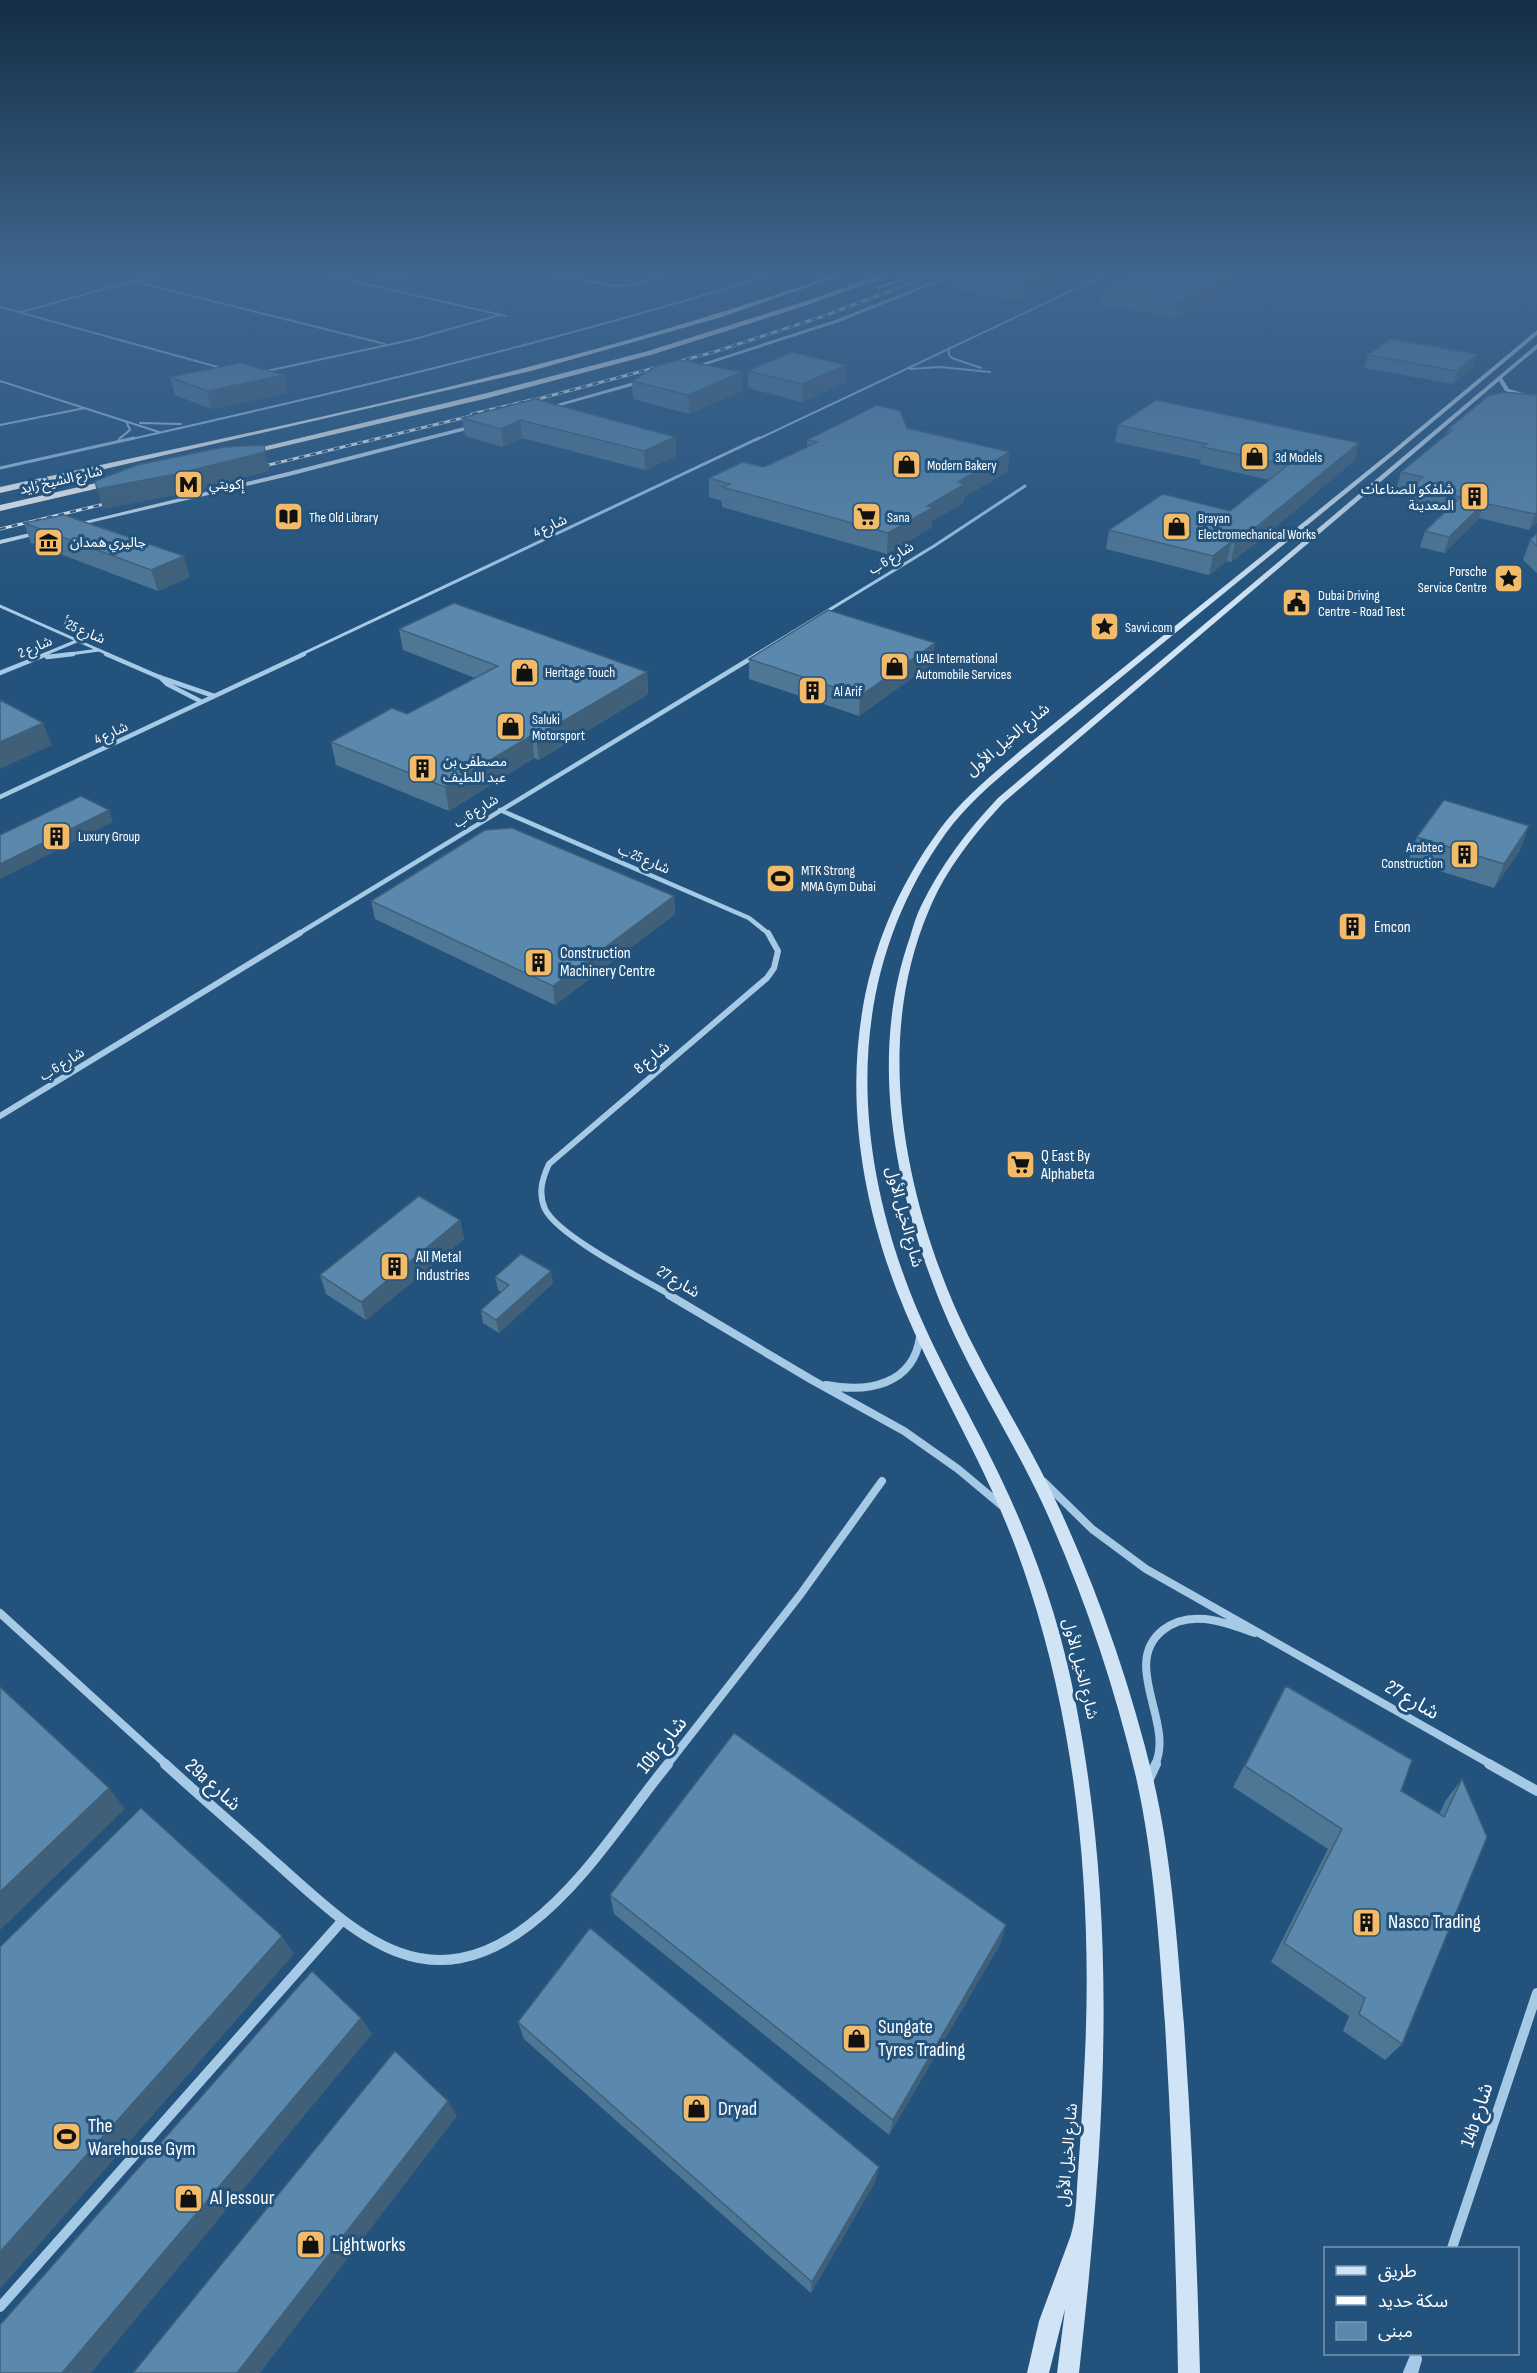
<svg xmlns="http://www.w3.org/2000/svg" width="1537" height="2373" viewBox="0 0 1537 2373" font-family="'Sofia Sans Condensed','Noto Sans Arabic',sans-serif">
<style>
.green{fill:#366d9a}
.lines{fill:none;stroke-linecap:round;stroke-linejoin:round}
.street-far5{stroke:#a6cae6;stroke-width:2}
.street-far4{stroke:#a6cae6;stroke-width:3}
.street-far3{stroke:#a6cae6;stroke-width:4.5}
.street-far2{stroke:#a6cae6;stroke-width:6}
.street-far1{stroke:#a6cae6;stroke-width:8}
.street{stroke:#a6cae6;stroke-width:10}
.secondary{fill:#d0e4f5;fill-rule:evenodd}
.highway{fill:#fff;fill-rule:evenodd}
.rail-casing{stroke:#fff;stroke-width:3}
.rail{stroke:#23537c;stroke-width:2;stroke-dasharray:6;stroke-linecap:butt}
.wall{fill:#4e7695}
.shaded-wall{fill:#406079}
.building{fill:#5b89ad;stroke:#406079;stroke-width:1.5}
.labels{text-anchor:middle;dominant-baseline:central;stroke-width:6;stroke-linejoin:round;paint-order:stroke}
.far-poi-label{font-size:14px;fill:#fff;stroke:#23537c;text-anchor:start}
.far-street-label{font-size:14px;fill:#fff;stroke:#23537c}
.street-label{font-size:16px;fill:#fff;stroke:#23537c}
.poi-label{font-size:16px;fill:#fff;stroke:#23537c;text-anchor:start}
.near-street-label{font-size:20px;fill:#fff;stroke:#23537c}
.near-poi-label{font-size:20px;fill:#fff;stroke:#23537c;text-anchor:start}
</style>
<rect width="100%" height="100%" fill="#23537c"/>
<path class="green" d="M348 273H424L392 283Z"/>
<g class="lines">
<path class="street-far5" d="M317 273 506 316
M543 273 615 286 631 285 670 273
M132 281 385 344
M0 307 225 369
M21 312 162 273
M949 348V355L952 358 981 368
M910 369 940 367 990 372
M262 372 411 340 500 315
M0 381 159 432
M140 423 181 424
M0 425 85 408
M119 439 130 430 126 421
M127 440C345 391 563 340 776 273
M756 440 1109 273"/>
<path class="street-far4" d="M0 468 134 438
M0 606 110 655
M43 655 79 640
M62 655 99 650
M300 655 759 438
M755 655 934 546 1025 486"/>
<path class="street-far3" d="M106 654 159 677 214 696
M47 657 73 654
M0 673 47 654
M160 677 167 684 202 702
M0 797 304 654
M500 810 749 918 769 934
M298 934 758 654"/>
<path class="street-far2" d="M0 1116 300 933
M672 1296C643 1279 558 1236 545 1209 538 1193 542 1179 549 1164L767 978 774 968 778 951 768 933"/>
<path class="street-far1" d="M669 1295 812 1380 904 1431 958 1469 1001 1505
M826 1385C868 1393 913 1385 920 1337
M1044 1482 1092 1529 1146 1569 1492 1765
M0 1613 167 1765
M667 1765 800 1595 882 1481
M1155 1765C1175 1723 1120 1664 1163 1630 1191 1608 1226 1623 1255 1633"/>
<path class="street" d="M165 1764C203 1799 242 1832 281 1867 358 1936 427 2003 529 1925 584 1883 624 1818 668 1764
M1489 1764 1537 1791
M1149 1779 1156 1764
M1452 2248 1537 1993
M0 2307 342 1921
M1408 2373 1416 2354
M1413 2373 1417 2359"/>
<path class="secondary" d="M955 273H961L839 322 690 370 685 369 835 320Z
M1537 330V335L1397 452 1026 755C998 778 968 803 946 833 846 972 850 1137 910 1292 936 1359 974 1420 1004 1485 1037 1555 1062 1629 1076 1705 1120 1932 1104 2146 1079 2373H1057L1065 2309 1049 2373H1027L1039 2321 1068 2243C1077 2222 1076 2197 1078 2173 1081 2134 1083 2094 1085 2054 1092 1899 1078 1738 1030 1589 1016 1544 997 1500 976 1457 949 1402 919 1348 897 1291 837 1134 837 968 940 829 962 799 992 775 1020 751L1393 450Z
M1537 344V349L1502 378 1509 389 1537 397V401L1505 391 1499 381 1004 802C974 834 946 869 929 910 875 1036 902 1183 954 1305 985 1376 1029 1441 1061 1512 1100 1597 1131 1687 1153 1778 1172 1859 1177 1942 1184 2025 1192 2141 1197 2257 1200 2373H1178C1176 2257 1172 2140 1165 2024 1159 1941 1154 1858 1136 1777 1114 1685 1084 1595 1045 1509 1013 1439 969 1374 940 1302 894 1187 868 1056 910 937 913 927 916 916 921 906 941 865 967 831 998 798Z
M648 378 650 381 545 410 540 409Z
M480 423 482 426 289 476 68 528 65 526 288 472Z
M43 530 45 531V533L0 544V540Z"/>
<path class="highway" d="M839 273H848L722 317 531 371 0 493V487C282 425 567 370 839 273Z
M885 273H894L814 303 654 354 488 398 242 456 237 453 487 393 648 351 809 300Z
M915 273H924L880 289 874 288Z
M118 478 121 479V483L0 511V505Z"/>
<defs>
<path id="rail" d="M523 403 714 352 824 316 937 273
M472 414 531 400
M252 469 479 414
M0 529 117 501"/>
</defs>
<use href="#rail" class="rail-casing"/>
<use href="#rail" class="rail"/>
</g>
<path class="wall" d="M950 273 1053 285 1018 301 949 288Z
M1234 279 1232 288 1175 318 1101 304 1103 291Z
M1368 355 1473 367 1453 384 1364 368Z
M846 365 845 382 802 402 748 388V371Z
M742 372 743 390 689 414 633 399 632 381Z
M170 377 288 393 211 409 175 395Z
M1537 395V522L1529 530 1479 518 1444 553 1420 547 1425 531 1446 511 1407 502 1411 490 1397 487 1401 472 1446 434 1448 429Z
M535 399 675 437 676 456 645 470 522 438 503 447 465 436 462 418Z
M1118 425 1355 460 1256 543 1231 562 1227 561 1209 575 1106 549 1109 530 1230 511 1270 480 1200 464 1201 460 1115 442Z
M907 428 1008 471 964 497 963 503 932 521V527L887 554 722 507V501L709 497V478L763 467 807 447V440Z
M24 523 190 577 158 591 31 543Z
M1537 533V573L1523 560 1530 540Z
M399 629 647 672 648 694 539 760 534 758 449 811 336 765 331 742 407 714 475 678 403 650Z
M749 659 933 663 859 716 749 679Z
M1417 837 1520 850 1494 888 1408 861Z
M674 896 675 914 555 1005 375 919 371 901Z
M460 1220 464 1239 366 1320 326 1294 320 1275Z
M495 1277 553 1283 499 1333 483 1323 481 1310 501 1292 498 1290Z
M1286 1686 1401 1791 1439 1814 1446 1800 1462 1779 1402 2044 1385 2060 1343 2031 1349 2016 1271 1962 1328 1849 1233 1787Z
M610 1895 1006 1925 1000 1944 889 2135 614 1914Z
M518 2022 876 2180 811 2293 524 2039Z"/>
<path class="shaded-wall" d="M1048 273H1055L1053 285 1018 301 1019 285Z
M1224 273H1246L1234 279 1232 288 1175 318 1177 304Z
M1477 354 1473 367 1453 384 1457 371Z
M846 365 845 382 802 402V384Z
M742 372 743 390 689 414 688 395Z
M285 375 288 393 211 409 207 391Z
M520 420 522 438 503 447 501 429Z
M675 437 676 456 645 470 644 451Z
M1359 443 1355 460 1256 543 1231 562 1235 543Z
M264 445 269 471 182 494 103 509 97 489Z
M1010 452 1008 471 964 497 963 503 932 521V527L887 554 888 533 927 506 958 482Z
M1484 503 1479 518 1444 553 1449 537Z
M1537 512V522L1529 530 1535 514Z
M1231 542 1227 561 1209 575 1213 556Z
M184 556 190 577 158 591 151 570Z
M935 643 933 663 859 716 860 696Z
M647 672 648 694 539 760 536 737Z
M43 723 52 745 0 769V742Z
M532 735 534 758 449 811 445 787Z
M109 810 113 822 0 879V864Z
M1529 826 1520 850 1494 888 1504 864Z
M674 896 675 914 555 1005 553 986Z
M460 1220 464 1239 366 1320 361 1302Z
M551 1271 553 1283 499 1333 496 1320Z
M109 1788 125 1809 0 1930V1892Z
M1006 1925 1000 1944 889 2135 893 2120Z
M282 1936 294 1954 0 2289V2252Z
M361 2018 372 2034 91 2373H62Z
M448 2101 457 2116 260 2373H237Z
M879 2167 876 2180 811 2293 812 2282Z"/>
<path class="building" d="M952 273H1048L1019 285Z
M1139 273H1225L1234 275 1177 304 1103 291Z
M1390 339 1477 354 1457 371 1368 355Z
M792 352 846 365 802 384 748 371Z
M680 360 742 372 688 395 632 381 658 365Z
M240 363 285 375 207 391 170 377Z
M1502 392 1537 395V512L1535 514 1484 503 1449 537 1425 531 1461 497 1412 487 1423 477 1401 472 1452 430 1448 429 1488 396Z
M535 399 675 437 644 451 520 420 501 429 462 418Z
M1156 400 1359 443 1260 524 1235 543 1231 542 1213 556 1109 530 1163 494 1230 511 1288 465 1203 447 1207 444 1118 425Z
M877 405 900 411 907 428 1010 452 958 482 965 484 927 506 934 507 888 533 722 487 730 484 709 478 743 462 763 467 771 464 817 442 807 440Z
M264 445 265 452 176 474 97 489 95 481 137 465 224 447Z
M64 515 184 556 151 570 24 523Z
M1537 533V546L1530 540Z
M454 603 647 672 536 737 532 735 445 787 331 742 392 708 407 714 498 666 399 629Z
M828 610 935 643 860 696 749 659Z
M0 700 43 723 0 742Z
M81 796 109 810 0 864V835Z
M1444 800 1529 826 1504 864 1417 837Z
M512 828 674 896 553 986 371 901 485 830Z
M419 1196 460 1220 361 1302 320 1275Z
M521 1254 551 1271 496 1320 481 1310 509 1285 495 1277Z
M1286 1686 1412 1760 1401 1791 1444 1817 1462 1779 1487 1837 1402 2044 1359 2014 1365 1998 1284 1943 1342 1829 1245 1766Z
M0 1687 109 1788 0 1892Z
M734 1733 1006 1925 893 2120 610 1895Z
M141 1808 282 1936 0 2252V1947Z
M590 1928 879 2167 812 2282 518 2022Z
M312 1971 361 2018 62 2373H0V2325Z
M395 2051 448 2101 237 2373H133Z"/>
<linearGradient id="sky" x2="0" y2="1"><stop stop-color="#132e44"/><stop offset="0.45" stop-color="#3f668e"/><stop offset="1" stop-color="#3f668e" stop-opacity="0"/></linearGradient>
<rect width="1537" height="605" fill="url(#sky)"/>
<defs>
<symbol id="shop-square" viewBox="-11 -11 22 22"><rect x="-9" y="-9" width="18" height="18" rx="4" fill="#f1bb69" stroke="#23537c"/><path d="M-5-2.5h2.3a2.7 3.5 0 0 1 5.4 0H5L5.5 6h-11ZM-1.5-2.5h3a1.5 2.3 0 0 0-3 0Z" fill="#111"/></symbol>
<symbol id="metro-square" viewBox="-11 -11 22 22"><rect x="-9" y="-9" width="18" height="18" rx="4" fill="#f1bb69" stroke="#23537c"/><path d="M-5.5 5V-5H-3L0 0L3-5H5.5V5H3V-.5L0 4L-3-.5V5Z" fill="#111"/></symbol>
<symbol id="building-square" viewBox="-11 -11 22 22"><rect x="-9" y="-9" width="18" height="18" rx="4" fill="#f1bb69" stroke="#23537c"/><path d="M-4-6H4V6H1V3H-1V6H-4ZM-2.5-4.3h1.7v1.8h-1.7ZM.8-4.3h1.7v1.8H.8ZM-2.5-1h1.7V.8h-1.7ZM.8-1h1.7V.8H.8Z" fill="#111"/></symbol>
<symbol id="library-square" viewBox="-11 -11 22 22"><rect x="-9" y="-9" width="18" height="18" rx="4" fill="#f1bb69" stroke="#23537c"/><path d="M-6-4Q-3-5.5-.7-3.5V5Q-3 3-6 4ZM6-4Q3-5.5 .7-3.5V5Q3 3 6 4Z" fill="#111"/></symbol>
<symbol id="supermarket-square" viewBox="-11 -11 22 22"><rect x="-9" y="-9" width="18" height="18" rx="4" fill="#f1bb69" stroke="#23537c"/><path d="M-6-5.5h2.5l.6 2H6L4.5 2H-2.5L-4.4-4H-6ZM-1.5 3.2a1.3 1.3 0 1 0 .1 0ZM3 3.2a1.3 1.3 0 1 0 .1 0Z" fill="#111"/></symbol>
<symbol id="museum-square" viewBox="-11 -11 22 22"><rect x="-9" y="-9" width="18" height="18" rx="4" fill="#f1bb69" stroke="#23537c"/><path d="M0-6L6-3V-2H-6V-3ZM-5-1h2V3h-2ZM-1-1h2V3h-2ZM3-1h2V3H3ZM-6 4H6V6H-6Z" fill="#111"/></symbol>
<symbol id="sight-square" viewBox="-11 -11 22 22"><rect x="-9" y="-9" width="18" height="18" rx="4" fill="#f1bb69" stroke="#23537c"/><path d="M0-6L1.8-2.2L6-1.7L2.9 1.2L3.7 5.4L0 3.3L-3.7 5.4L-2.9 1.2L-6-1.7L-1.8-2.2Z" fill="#111"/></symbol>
<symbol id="civic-square" viewBox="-11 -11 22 22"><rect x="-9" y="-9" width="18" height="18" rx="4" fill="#f1bb69" stroke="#23537c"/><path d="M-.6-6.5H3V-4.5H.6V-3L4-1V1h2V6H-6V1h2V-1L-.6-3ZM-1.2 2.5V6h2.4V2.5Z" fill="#111"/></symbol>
<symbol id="stadium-square" viewBox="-11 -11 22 22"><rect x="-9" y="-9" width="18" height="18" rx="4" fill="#f1bb69" stroke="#23537c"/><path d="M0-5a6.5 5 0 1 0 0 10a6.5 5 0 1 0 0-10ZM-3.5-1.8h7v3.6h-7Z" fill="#111"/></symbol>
</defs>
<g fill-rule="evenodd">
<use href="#shop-square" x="1238" y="440" width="33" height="33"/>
<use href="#shop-square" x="890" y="448" width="33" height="33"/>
<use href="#metro-square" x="172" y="468" width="33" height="33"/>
<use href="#building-square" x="1458" y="480" width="33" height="33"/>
<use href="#library-square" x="272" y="500" width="33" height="33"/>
<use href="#supermarket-square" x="850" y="500" width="33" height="33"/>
<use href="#shop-square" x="1160" y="510" width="33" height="33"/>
<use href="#museum-square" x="32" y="526" width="33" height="33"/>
<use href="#sight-square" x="1492" y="562" width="33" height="33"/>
<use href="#civic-square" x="1280" y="586" width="33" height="33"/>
<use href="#sight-square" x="1088" y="610" width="33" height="33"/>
<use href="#shop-square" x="878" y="650" width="33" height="33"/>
<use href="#shop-square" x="508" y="656" width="33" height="33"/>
<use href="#building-square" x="796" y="674" width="33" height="33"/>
<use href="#shop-square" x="494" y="710" width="33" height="33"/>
<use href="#building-square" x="406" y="752" width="33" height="33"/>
<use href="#building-square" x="40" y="820" width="33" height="33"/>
<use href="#building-square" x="1448" y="838" width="33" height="33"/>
<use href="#stadium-square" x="764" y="862" width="33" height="33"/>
<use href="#building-square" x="1336" y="910" width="33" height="33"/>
<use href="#building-square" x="522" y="946" width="33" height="33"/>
<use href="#supermarket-square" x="1004" y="1148" width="33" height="33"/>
<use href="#building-square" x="378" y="1250" width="33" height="33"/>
<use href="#building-square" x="1350" y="1906" width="33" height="33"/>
<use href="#shop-square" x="840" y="2022" width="33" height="33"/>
<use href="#shop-square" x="680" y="2092" width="33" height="33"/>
<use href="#stadium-square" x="50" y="2120" width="33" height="33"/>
<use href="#shop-square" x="172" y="2182" width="33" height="33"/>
<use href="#shop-square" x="294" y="2228" width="33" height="33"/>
</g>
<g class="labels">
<g class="far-poi-label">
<text x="1275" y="457">3d Models</text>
<text x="927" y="465">Modern Bakery</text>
<text x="209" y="484">إكويتي</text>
<text x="1454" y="489" text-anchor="end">شلفكو للصناعات<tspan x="1454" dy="16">المعدينة</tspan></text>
<text x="309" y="517">The Old Library</text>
<text x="887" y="517">Sana</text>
<text x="1198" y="518">Brayan<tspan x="1198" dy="16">Electromechanical Works</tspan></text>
<text x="70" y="542">جاليري همدان</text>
<text x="1487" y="571" text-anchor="end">Porsche<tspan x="1487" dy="16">Service Centre</tspan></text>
<text x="1318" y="595">Dubai Driving<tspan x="1318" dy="16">Centre - Road Test</tspan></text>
<text x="1125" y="627">Savvi.com</text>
<text x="916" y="658">UAE International<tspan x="916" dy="16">Automobile Services</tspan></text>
<text x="545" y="672">Heritage Touch</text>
<text x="834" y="691">Al Arif</text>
<text x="532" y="719">Saluki<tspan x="532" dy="16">Motorsport</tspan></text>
<text x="443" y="761">مصطفي بن<tspan x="443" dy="16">عبد اللطيف</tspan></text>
<text x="78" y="836">Luxury Group</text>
<text x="1443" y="847" text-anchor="end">Arabtec<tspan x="1443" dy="16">Construction</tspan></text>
<text x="801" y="870">MTK Strong<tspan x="801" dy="16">MMA Gym Dubai</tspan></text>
</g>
<g class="far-street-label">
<text transform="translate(61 480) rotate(-13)">شارع الشيخ زايد</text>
<text transform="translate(550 526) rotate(-25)">شارع 4</text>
<text transform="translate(891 558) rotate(-31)">شارع 6ب</text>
<text transform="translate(84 631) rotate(23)">شارع 25أ</text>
<text transform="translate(35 647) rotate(-23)">شارع 2</text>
<text transform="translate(111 733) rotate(-25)">شارع 4</text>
<text transform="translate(476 811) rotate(-32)">شارع 6ب</text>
<text transform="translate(644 859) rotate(23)">شارع 25ب</text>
<text transform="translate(62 1064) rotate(-32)">شارع 6ب</text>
</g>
<g class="street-label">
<text transform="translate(1008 740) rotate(-40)">شارع الخيل الأول</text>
<text transform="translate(652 1058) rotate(-40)">شارع 8</text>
<text transform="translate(904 1217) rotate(75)">شارع الخيل الأول</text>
<text transform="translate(678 1282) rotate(31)">شارع 27</text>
<text transform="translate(1080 1669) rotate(76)">شارع الخيل الأول</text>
<text transform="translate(1068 2155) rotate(-85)">شارع الخيل الأول</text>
</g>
<g class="poi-label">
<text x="1374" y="927">Emcon</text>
<text x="560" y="953">Construction<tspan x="560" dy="18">Machinery Centre</tspan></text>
<text x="1041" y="1156">Q East By<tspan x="1041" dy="18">Alphabeta</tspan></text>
<text x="416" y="1257">All Metal<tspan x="416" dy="18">Industries</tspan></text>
</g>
<g class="near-street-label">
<text transform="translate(1412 1700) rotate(30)">شارع 27</text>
<text transform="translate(662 1745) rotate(-51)">10b شارع</text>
<text transform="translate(213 1785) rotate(42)">29a شارع</text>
<text transform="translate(1477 2115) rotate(-72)">14b شارع</text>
</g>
<g class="near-poi-label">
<text x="1388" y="1922">Nasco Trading</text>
<text x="878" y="2027">Sungate<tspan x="878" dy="23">Tyres Trading</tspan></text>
<text x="718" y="2109">Dryad</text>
<text x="88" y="2126">The<tspan x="88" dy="23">Warehouse Gym</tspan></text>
<text x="210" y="2198">Al Jessour</text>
<text x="332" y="2245">Lightworks</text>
</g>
</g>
<rect x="1324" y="2247" width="195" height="108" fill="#23537c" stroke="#7b98b0" stroke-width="1.5"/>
<rect x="1336" y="2266" width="30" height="9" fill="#d0e4f5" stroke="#7b98b0" stroke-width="1.5"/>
<text x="1378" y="2277" font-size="18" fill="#ffffff">طريق</text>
<rect x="1336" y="2296" width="30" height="9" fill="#ffffff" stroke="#7b98b0" stroke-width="1.5"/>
<text x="1378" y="2307" font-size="18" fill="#ffffff">سكة حديد</text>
<rect x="1336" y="2322" width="30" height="18" fill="#5b89ad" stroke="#7b98b0" stroke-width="1.5"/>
<text x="1378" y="2337" font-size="18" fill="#ffffff">مبنى</text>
</svg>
